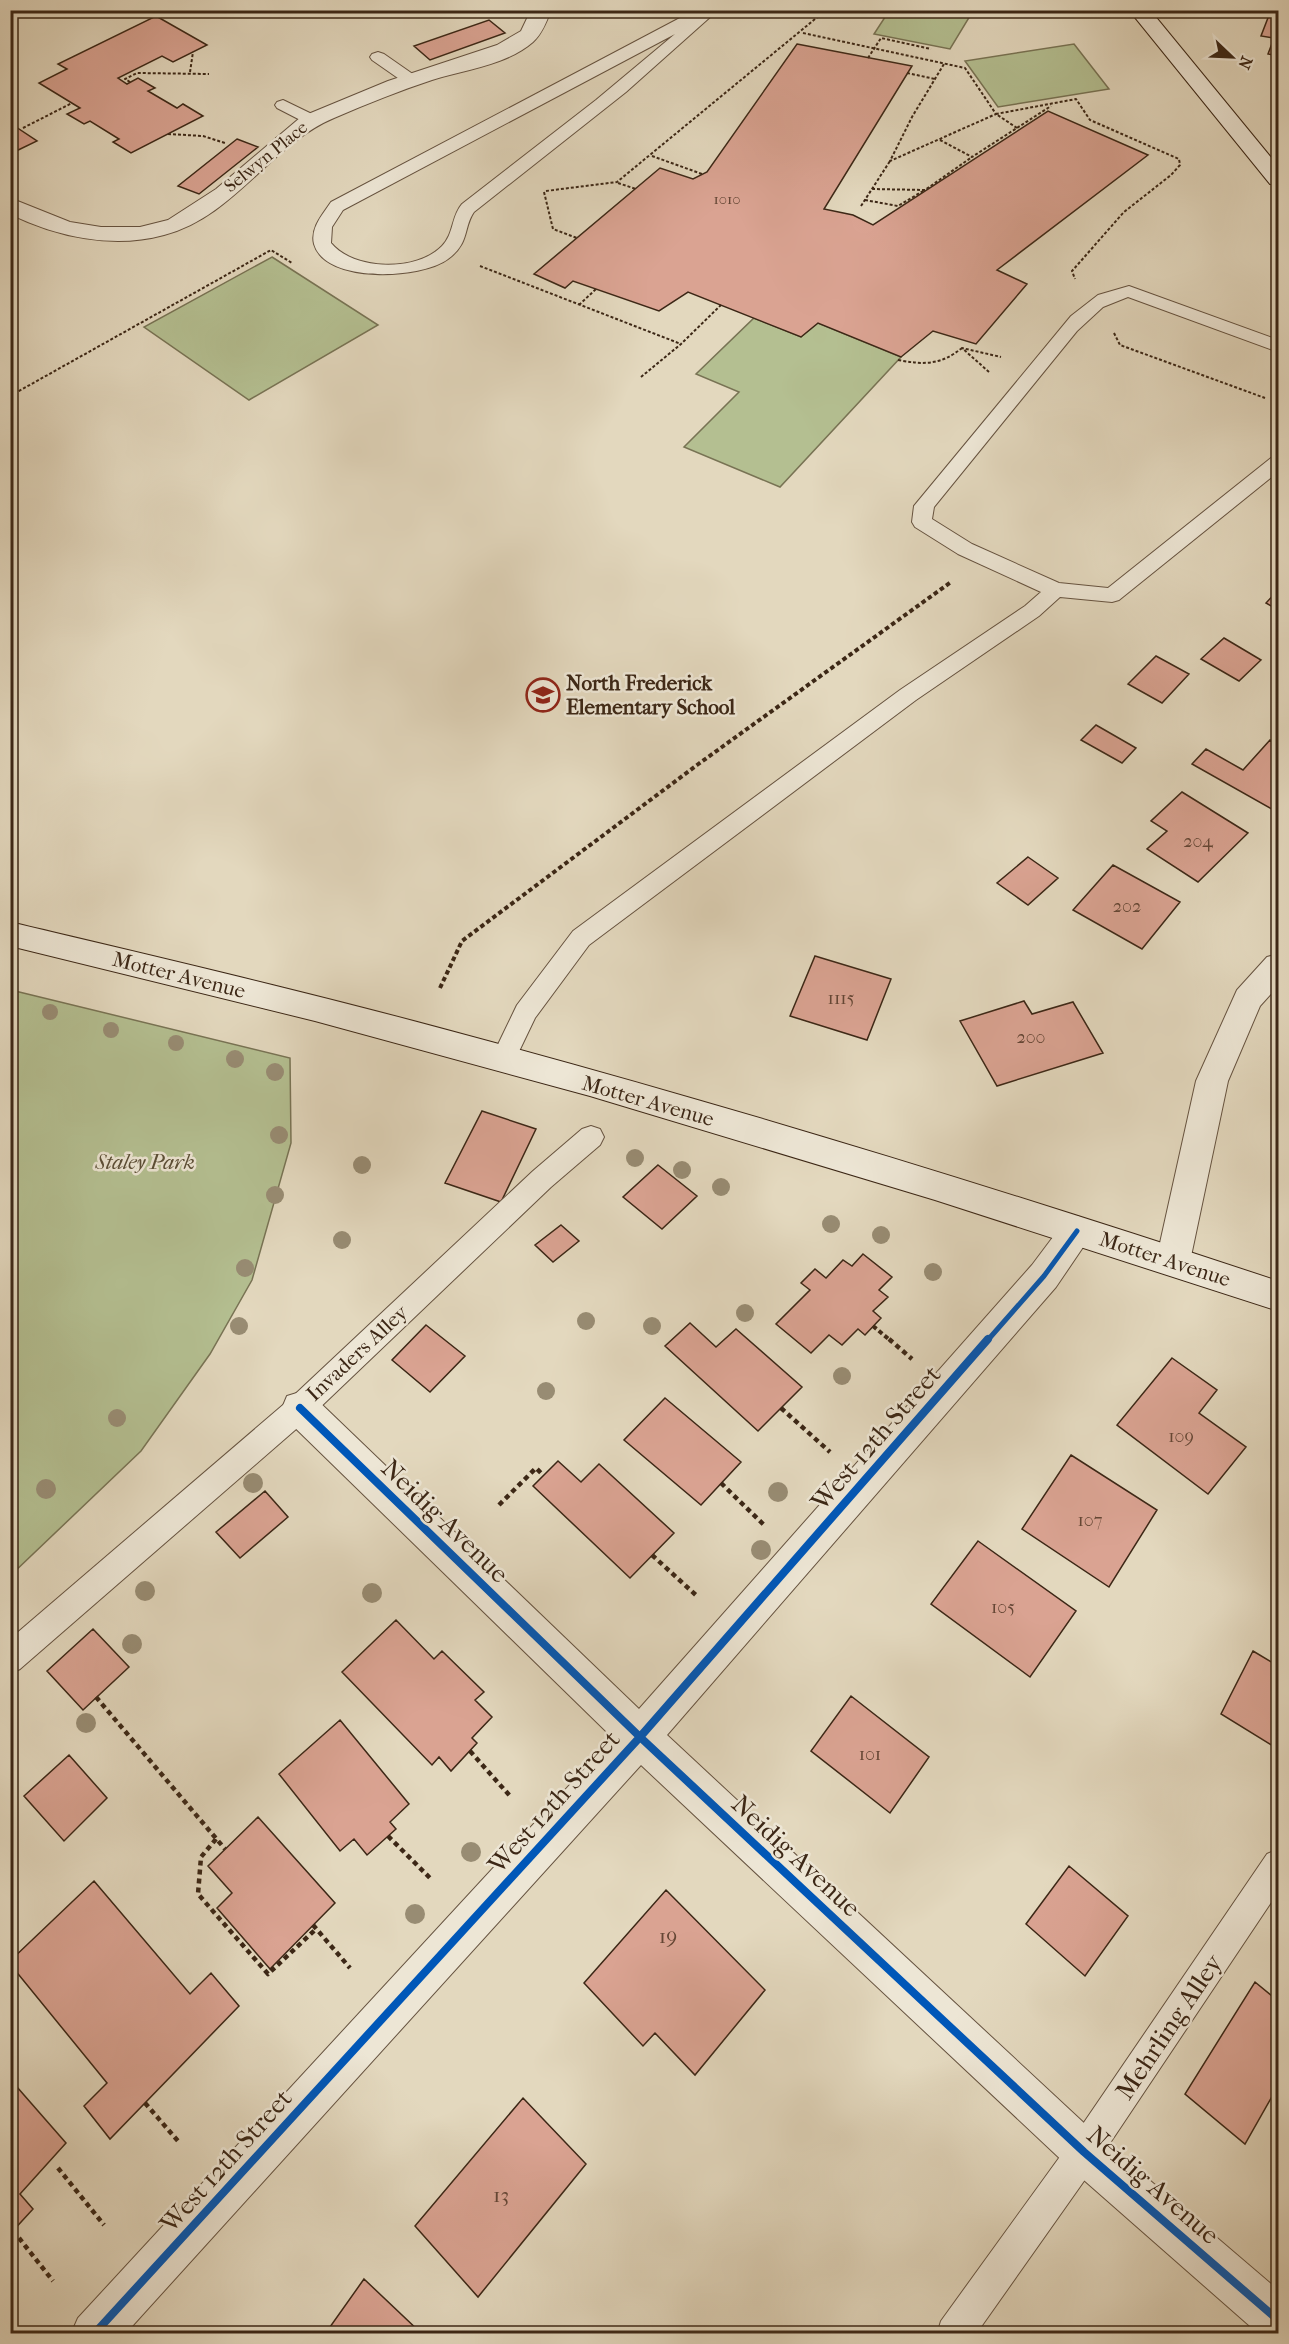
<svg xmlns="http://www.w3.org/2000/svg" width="1289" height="2344" viewBox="0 0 1289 2344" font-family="'IM FELL French Canon',serif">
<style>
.green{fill:#b4bf91;stroke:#787354;stroke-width:1.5}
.building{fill:#daa392;stroke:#3c2716;stroke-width:1.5}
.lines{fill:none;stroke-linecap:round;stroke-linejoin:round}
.lane-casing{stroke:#665340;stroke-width:2}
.street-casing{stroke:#665340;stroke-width:2}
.secondary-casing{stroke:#3c2716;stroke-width:2}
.path-far2{stroke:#3c2716;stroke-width:2;stroke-dasharray:3 2;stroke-linecap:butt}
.path-far1{stroke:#3c2716;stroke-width:4;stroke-dasharray:4.5 3;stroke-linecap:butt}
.path{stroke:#3c2716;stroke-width:4.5;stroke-dasharray:5 4;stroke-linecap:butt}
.lane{fill:#ede6d5;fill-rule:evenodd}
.street{fill:#ede6d5;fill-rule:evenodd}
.secondary{fill:#ede6d5;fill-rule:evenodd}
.cycleway-far1-casing{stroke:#ede6d5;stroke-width:9}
.cycleway-casing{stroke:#ede6d5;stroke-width:11}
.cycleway-far1{stroke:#0057b8;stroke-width:5}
.cycleway{stroke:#0057b8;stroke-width:8}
.tree{fill:#988c73}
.labels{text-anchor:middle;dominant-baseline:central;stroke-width:5;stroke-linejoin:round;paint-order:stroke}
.far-number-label{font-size:15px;fill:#644635}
.far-street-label{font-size:18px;fill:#3c2716;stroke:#ede6d5}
.number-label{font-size:18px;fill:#644635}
.poi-label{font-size:21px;font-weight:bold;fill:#3c2716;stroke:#ede6d5;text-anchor:start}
.street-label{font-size:21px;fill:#3c2716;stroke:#ede6d5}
.park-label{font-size:21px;font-style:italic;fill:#5a4d35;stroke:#ede6d5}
.near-number-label{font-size:21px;fill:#644635}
.near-street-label{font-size:26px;fill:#3c2716;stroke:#ede6d5}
</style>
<rect width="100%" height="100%" fill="#e3d8be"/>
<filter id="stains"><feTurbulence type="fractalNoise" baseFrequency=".00333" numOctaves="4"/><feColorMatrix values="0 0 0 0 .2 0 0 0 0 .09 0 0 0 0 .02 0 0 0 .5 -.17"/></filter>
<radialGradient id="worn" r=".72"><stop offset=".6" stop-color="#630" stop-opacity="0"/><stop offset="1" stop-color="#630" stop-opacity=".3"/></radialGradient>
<path class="green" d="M889 11V10L973 11 950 49 874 34Z
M1074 44 1109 89 998 107 965 61Z
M272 257 378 325 249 400 144 327Z
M754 318 801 337 818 323 901 357 780 487 684 447 739 392 696 374Z
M11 990 290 1058 291 1143 252 1280 210 1354 141 1451 11 1575Z"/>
<path class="building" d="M1271 10H1278V56L1268 54 1274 38 1261 36Z
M156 16 207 45 173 62 162 56 118 78 127 84 138 78 155 88 148 91 177 108 183 104 203 116 131 153 113 142 119 139 90 121 84 124 67 114 80 108 39 83 67 69 58 64Z
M489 20 505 33 430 60 414 46Z
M797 44 912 66 824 209 853 215 873 225 1048 111 1148 155 997 270 1027 284 976 344 933 331 901 357 818 323 801 337 688 292 659 311 573 281 565 288 534 274 660 168 693 179 707 172Z
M10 123 37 141 12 153Z
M237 139 258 147 199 194 178 186Z
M1278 590V610L1266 603Z
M1224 638 1261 660 1239 681 1201 659Z
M1156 656 1189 674 1162 703 1128 684Z
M1096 725 1136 748 1122 763 1081 740Z
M1270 740 1278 745 1277 812 1192 764 1206 749 1243 770Z
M1182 792 1248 833 1198 882 1147 849 1167 831 1151 821Z
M1028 857 1058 878 1028 905 997 883Z
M1113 865 1180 902 1142 949 1073 910Z
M815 956 891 979 867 1040 790 1016Z
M1024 1001 1032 1014 1073 1002 1103 1053 997 1086 960 1021Z
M482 1111 536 1129 501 1202 445 1183Z
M658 1165 697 1196 662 1229 623 1197Z
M561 1225 579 1241 553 1262 535 1245Z
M863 1254 892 1277 879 1290 888 1297 873 1311 881 1318 865 1335 858 1329 842 1345 829 1335 811 1353 776 1324 810 1290 801 1283 815 1269 826 1278 843 1260 852 1266Z
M690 1323 716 1347 736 1329 802 1387 758 1431 665 1346Z
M426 1325 465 1356 430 1392 392 1360Z
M1172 1358 1217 1390 1199 1413 1246 1447 1208 1494 1117 1425Z
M665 1398 741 1462 701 1505 624 1440Z
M1071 1455 1157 1510 1109 1587 1022 1529Z
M558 1461 581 1482 599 1464 674 1533 630 1578 533 1486Z
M265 1491 288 1517 240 1558 216 1532Z
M978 1541 1076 1611 1030 1677 931 1604Z
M396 1620 434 1659 442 1651 484 1692 475 1700 492 1717 472 1738 477 1743 451 1771 439 1757 432 1765 342 1672Z
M93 1629 129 1667 83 1710 47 1671Z
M1253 1651 1278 1666V1749L1221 1714Z
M851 1696 929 1757 890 1813 811 1751Z
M340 1720 409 1804 390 1822 396 1829 367 1855 354 1839 340 1851 279 1774Z
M69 1755 107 1798 64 1841 24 1796Z
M258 1817 335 1903 270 1969 217 1908 232 1893 208 1866Z
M1069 1866 1128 1916 1085 1976 1026 1924Z
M94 1881 190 1994 211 1973 239 2006 110 2139 84 2106 107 2083 10 1964V1961Z
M666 1890 765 1990 695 2075 655 2033 643 2046 584 1983Z
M1255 1982 1278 2001V2086L1245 2144 1185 2094Z
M10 2079 66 2143 20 2194 33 2209 10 2234Z
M523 2098 586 2164 478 2297 415 2226Z
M364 2279 422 2334H325Z"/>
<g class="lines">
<defs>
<path id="lane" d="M695 10H718L626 92 474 212C463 228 470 243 448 259 422 279 325 284 314 244 310 228 323 214 331 202ZM675 34 596 100 462 204C451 217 454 234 442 246 417 272 354 271 331 243L332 227 343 210Z
M378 52 384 54 417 77 419 80 417 83H405L372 60 370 57 372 54Z
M283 100 316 116 318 120 310 125 277 108 275 105 277 102Z
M1129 286 1278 340V352L1128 297 1103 307 1077 331 934 507 932 519 972 544 1059 583 1108 588 1271 458 1278 456V472L1119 600 1112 602 1060 597 1039 616 916 700 589 945 535 1018 512 1066 503 1069 494 1066 491 1059 517 1005 573 931 900 690 1025 606 1041 592 958 554 915 527 912 522 914 506 1071 316 1098 295Z
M591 1126 600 1129 604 1137 600 1145 551 1187 310 1417 20 1669 10 1674V1639L290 1399 533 1171 582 1129Z
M1278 1849V1892L1096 2164 976 2334H937L941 2321 1072 2140 1267 1854Z"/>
<path id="street" d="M531 10H551C547 21 542 34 533 42 507 65 464 70 432 80 399 91 366 104 334 118 270 145 234 217 164 235 113 249 57 237 10 214V198L70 222 101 227H140L168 220 216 189 301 117 388 81 497 45 521 31Z
M1278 954V986L1260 1006 1228 1081 1190 1261 1185 1272 1173 1276 1161 1272 1156 1261 1196 1081 1237 990 1267 957Z
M1077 1216 1089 1221 1094 1231 1056 1287 667 1735 1099 2137 1278 2290V2334H1259L1069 2167 641 1765 125 2334H71L78 2318 613 1738 287 1420 282 1408 287 1396 300 1392 313 1396 639 1709 1032 1265 1065 1221Z"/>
<path id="secondary" d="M1129 10H1150L1278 166V185L1270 184Z
M10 922C165 959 320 995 473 1037 744 1110 1012 1193 1278 1281V1311L935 1200 590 1096 315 1021 10 946Z"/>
</defs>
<use href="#lane" class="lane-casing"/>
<use href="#street" class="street-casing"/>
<use href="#secondary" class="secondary-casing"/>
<path class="path-far2" d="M314 10V16
M803 33 965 68 996 114 890 161 912 117 944 64
M868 58 881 38 931 49
M190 72 193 52
M907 73 935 79
M130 82 125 79 137 73 209 74
M23 128 72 103
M1017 128 996 114 1076 99 1090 120 1179 159 1180 165 1171 175 1124 212 1072 271 1075 279
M168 134 203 136 225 143
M940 140 972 157 1051 106
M652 156 702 174
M618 183 636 189
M872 189 925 190 972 157
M546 191 617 182 826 10
M544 192 553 229 577 238
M865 200 898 206 923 191
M861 206 890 161
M480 266 681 344
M579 305 596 289
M1114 333 1120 345 1265 398
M898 360C924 365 941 365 962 348
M989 372 962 348 1001 357
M641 377 681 344 721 305
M10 396 271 250 292 263"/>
<path class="path-far1" d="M440 988 462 941 697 765 951 582
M873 1326 891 1341"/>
<path class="path" d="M889 1339 912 1359
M781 1408 830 1452
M721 1483 764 1525
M499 1505 536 1468 543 1475
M652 1555 698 1597
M96 1697 225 1849
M470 1751 510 1796
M388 1836 432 1880
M216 1839 201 1857 198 1894 268 1974 316 1929
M313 1925 350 1968
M145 2103 178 2141
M58 2168 104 2225
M19 2238 53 2281"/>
<use href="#lane" class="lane"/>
<use href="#street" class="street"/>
<use href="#secondary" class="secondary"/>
<defs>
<path id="cycleway-far1" d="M987 1341 1044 1276 1077 1231"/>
<path id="cycleway" d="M300 1408 640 1737 1084 2152 1278 2320
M94 2334 640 1737 988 1339"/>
</defs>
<use href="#cycleway-far1" class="cycleway-far1-casing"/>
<use href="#cycleway" class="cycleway-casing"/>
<use href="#cycleway-far1" class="cycleway-far1"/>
<use href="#cycleway" class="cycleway"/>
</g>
<g class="tree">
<circle cx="50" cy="1012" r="8"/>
<circle cx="111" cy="1030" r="8"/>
<circle cx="176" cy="1043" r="8"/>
<circle cx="235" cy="1059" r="9"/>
<circle cx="275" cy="1072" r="9"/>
<circle cx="279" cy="1135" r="9"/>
<circle cx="635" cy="1158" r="9"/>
<circle cx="362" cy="1165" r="9"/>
<circle cx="682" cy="1170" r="9"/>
<circle cx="721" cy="1187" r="9"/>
<circle cx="275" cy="1195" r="9"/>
<circle cx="831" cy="1224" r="9"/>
<circle cx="881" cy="1235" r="9"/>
<circle cx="342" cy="1240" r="9"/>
<circle cx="245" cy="1268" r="9"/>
<circle cx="933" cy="1272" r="9"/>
<circle cx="745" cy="1313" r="9"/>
<circle cx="586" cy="1321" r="9"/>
<circle cx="239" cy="1326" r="9"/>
<circle cx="652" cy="1326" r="9"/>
<circle cx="842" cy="1376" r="9"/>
<circle cx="546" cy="1391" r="9"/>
<circle cx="117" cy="1418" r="9"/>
<circle cx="253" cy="1483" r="10"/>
<circle cx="46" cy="1489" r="10"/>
<circle cx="778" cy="1492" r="10"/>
<circle cx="761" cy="1550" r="10"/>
<circle cx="145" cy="1591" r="10"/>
<circle cx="372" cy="1593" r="10"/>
<circle cx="132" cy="1644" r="10"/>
<circle cx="86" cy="1723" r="10"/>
<circle cx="471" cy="1852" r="10"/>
<circle cx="415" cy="1914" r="10"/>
</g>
<defs>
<symbol id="school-ring" viewBox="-11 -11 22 22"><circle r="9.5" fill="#ede6d5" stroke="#8f2418" stroke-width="1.5"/><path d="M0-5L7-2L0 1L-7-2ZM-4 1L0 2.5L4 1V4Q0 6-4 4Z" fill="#8f2418"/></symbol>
</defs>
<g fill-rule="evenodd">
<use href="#school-ring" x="524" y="676" width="38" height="38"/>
</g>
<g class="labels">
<g class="far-number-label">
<text x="727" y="199">1010</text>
</g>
<g class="far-street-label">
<text transform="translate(266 157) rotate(-39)">Selwyn Place</text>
</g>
<g class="number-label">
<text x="1198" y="841">204</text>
<text x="1127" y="906">202</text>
<text x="841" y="998">1115</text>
<text x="1031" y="1037">200</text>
<text x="1181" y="1436">109</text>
<text x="1090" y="1520">107</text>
<text x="1003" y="1607">105</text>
<text x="870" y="1754">101</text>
</g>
<g class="poi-label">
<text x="566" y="683">North Frederick<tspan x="566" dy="24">Elementary School</tspan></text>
</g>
<g class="street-label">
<text transform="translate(179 975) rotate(14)">Motter Avenue</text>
<text transform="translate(648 1101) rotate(16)">Motter Avenue</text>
<text transform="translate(1165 1259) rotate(18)">Motter Avenue</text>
<text transform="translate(357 1353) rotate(-43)">Invaders Alley</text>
</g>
<g class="park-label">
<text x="145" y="1162">Staley Park</text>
</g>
<g class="near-number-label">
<text x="668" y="1936">19</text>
<text x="501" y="2195">13</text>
</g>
<g class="near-street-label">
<text transform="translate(876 1438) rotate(-49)">West 12th Street</text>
<text transform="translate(445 1521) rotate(44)">Neidig Avenue</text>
<text transform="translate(554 1802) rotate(-48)">West 12th Street</text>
<text transform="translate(796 1856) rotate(43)">Neidig Avenue</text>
<text transform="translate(1169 2027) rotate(-56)">Mehrling Alley</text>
<text transform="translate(226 2161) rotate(-48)">West 12th Street</text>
<text transform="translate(1153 2185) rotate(41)">Neidig Avenue</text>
</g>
</g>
<rect width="1289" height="2344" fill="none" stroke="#e3d8be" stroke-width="36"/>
<rect x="12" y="12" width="1265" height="2320" fill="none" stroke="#3c2716" stroke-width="3"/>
<rect x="18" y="18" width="1253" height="2308" fill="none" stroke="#3c2716" stroke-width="1.5"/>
<g transform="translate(1232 57) rotate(113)" stroke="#ede6d5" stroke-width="4.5" paint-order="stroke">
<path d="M0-4.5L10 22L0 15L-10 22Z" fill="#3c2716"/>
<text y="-9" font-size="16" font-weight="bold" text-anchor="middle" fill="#3c2716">N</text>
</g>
<rect width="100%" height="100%" filter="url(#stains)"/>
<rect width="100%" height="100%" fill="url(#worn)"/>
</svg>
